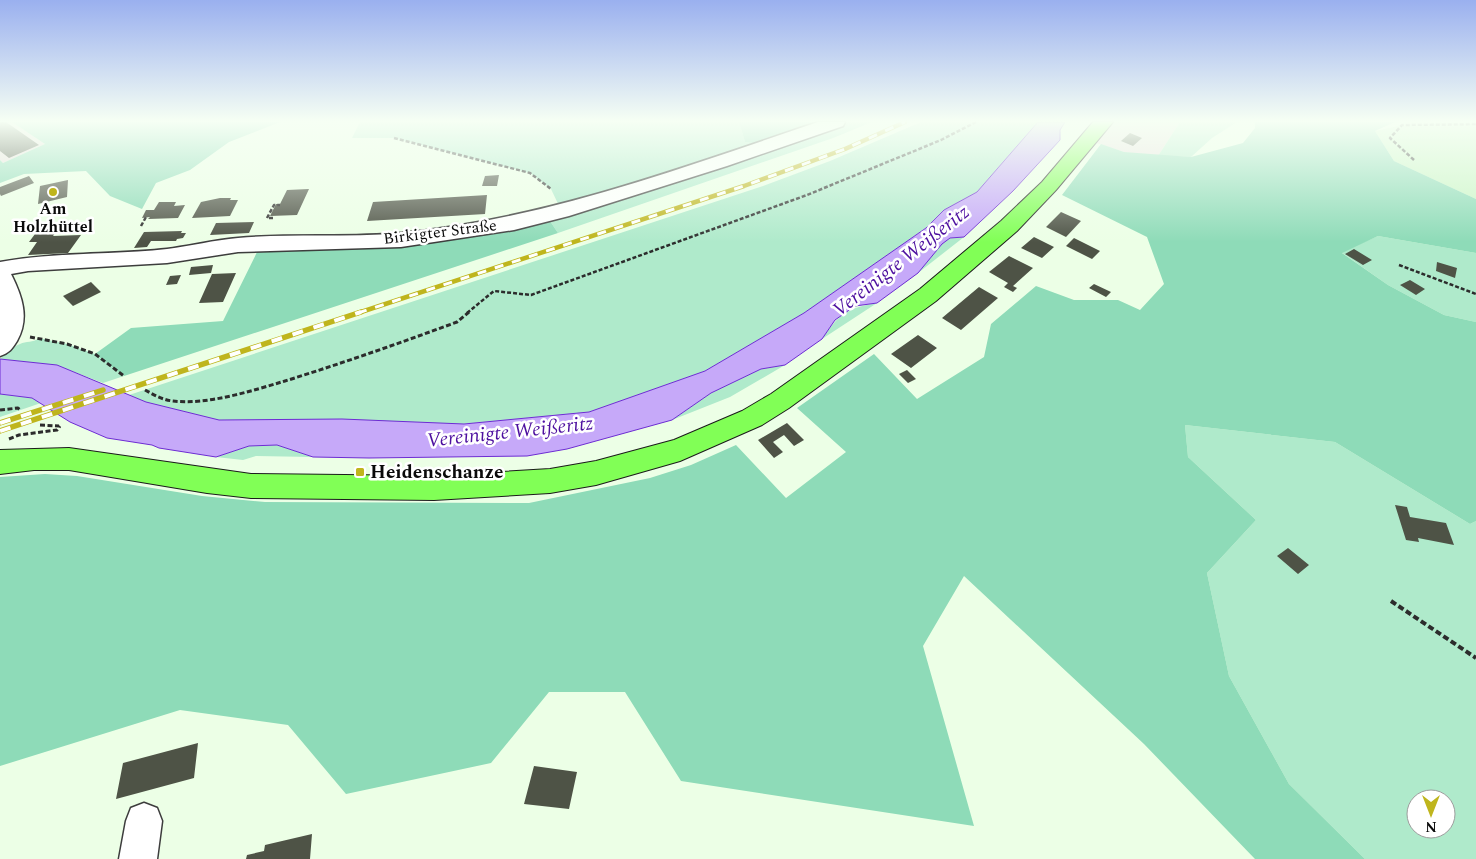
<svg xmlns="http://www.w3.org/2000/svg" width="1476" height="859" viewBox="0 0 1476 859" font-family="Spectral,serif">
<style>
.industrial{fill:#eaddde}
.farmland{fill:#caf5c6}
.green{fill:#afeacb;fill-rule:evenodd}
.forest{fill:#8edbb8}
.water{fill:#c6a9f9;stroke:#6d2cd3}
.building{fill:#4e5346}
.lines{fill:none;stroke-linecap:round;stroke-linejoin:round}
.minor-casing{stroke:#3d3d3d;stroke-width:3}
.major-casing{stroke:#1b1b1b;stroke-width:2}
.path-far2{stroke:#2c2c2c;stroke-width:2.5;stroke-dasharray:4 2;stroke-linecap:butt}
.path-far1{stroke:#2c2c2c;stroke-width:3;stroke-dasharray:5 2.5;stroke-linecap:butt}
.path{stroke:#2c2c2c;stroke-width:4;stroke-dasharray:6 3;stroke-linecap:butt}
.minor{fill:#fff;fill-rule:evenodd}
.major{fill:#81ff56;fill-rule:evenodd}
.rail-far1-casing{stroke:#bfb51d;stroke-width:4.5}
.rail-casing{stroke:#bfb51d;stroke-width:5.5}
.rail-far1{stroke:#fff;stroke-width:3;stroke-dasharray:9;stroke-linecap:butt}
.rail{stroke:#fff;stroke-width:4;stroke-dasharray:11;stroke-linecap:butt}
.poi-dot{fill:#bfb51d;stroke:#fff;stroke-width:2}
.labels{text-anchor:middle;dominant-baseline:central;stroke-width:5;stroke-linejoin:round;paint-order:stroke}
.far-poi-label{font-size:16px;font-weight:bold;fill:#0a0a0a;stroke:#fff}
.far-street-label{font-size:16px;fill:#0a0a0a;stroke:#fff}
.poi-label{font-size:19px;font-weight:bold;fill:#0a0a0a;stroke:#fff;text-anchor:start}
.water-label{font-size:20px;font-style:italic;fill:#4d0f9f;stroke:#fff}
</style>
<rect width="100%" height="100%" fill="#ecffe6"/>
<path class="industrial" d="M0 122H12L45 144 3 163 0 160Z
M1113 122H1180L1158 156 1124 152 1096 143Z"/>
<path class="farmland" d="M1444 123 1476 124V199L1394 161 1375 131 1402 125Z"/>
<path class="green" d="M360 122H739L745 142 769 145 836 122H872L833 138 558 233 546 215 561 210 551 189 530 173 394 138H352Z
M921 122H1038L977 192 944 210 926 228 804 313 705 371 589 412 464 424 219 420 146 402 129 395 763 186 830 161Z
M1180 122H1237L1212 138 1191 157 1158 156Z
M1378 236 1476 253V322L1444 315 1388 285 1341 252Z
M964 237 918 273 942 244 950 238Z
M877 303 822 339C839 314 847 308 877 303Z
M39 338 67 344 95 354 124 376 103 383 56 365 0 359C6 353 12 347 20 344 26 341 33 343 39 338Z
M785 365 730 397 672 420 711 393 761 369Z
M0 394 32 398 41 403 0 417Z
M1185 425 1335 442 1470 524 1476 521V859H1365L1289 784 1229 676 1207 573 1256 520 1188 457ZM1416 799H1446V829H1416Z
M277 445 313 457 256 456 243 460 216 457 249 446Z"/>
<path class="forest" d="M12 122H280L229 142 190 170 156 183 142 209 110 196 86 171 24 174 0 183V160L3 163 45 144Z
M739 122H836L769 145 745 142Z
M1255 122H1395L1375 131 1394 161 1476 199V253L1378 236 1342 253 1388 285 1444 315 1476 322V521L1470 524 1335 442 1185 425 1188 457 1256 520 1207 573 1229 676 1289 784 1365 859H1255L1144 744 964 576 923 646 974 826 681 781 625 692H549L491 763 346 794 288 725 180 710 0 766V477L45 474 77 476 202 496 265 502 529 503 650 478 691 465 736 445 786 498 846 452 797 408 874 354 917 399 984 357 991 324 1036 286 1074 300H1118L1140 310 1164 284 1147 237 1062 195 1101 144 1124 152 1191 157 1243 143 1255 128Z
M546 215 558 233 124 376 95 354 131 328 223 321 261 244 401 240Z"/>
<path class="water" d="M1038 122H1065L1060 130V140L1013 191 964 237 950 238 942 244 918 273 877 303 855 306 835 320 822 339 785 365 761 369 711 393 672 420 567 449 527 456 369 458 313 457 277 445 249 446 216 457 159 448 152 445 107 438 70 422 32 398 0 394V359L57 365 146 402 219 420 342 419 464 424 589 412 705 371 804 313 926 228 944 210 977 192Z"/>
<path class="building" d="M0 122H6L39 145 9 158 0 151Z
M1130 133 1142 138 1133 146 1121 141Z
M499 175 497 186H482L485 176Z
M29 176 34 183 1 196 0 194V187Z
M68 180 67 197 38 204 40 186Z
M309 189 297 215 270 216 276 204H280L287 190Z
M487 195 485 214 367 221 373 202Z
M220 198H231L230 200H238L230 216 192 218 201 202Z
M159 202H176L174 206 185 205 178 218 148 219 150 217 142 218 146 210H154Z
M1061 212 1081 221 1066 237 1046 227Z
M254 222 249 233 210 235 216 223Z
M58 229 53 236 81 235 68 253 28 255 37 242H29L38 230Z
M182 231 181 233H186L183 238 177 239 176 241H151L147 247 134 248 144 232Z
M1034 237 1054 247 1042 258 1021 248Z
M1074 238 1100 251 1092 259 1066 246Z
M1354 249 1372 260 1363 265 1345 254Z
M1009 256 1033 268 1013 286 1017 288 1013 292 1004 287 1008 283 989 272Z
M1437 262 1457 268 1455 278 1436 271Z
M213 265 211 273 189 275 191 267Z
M236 273 223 302 199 303 212 274Z
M181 275 177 284 166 285 170 276Z
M1410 280 1425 289 1416 295 1400 285Z
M91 282 101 292 73 306 63 296Z
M1094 284 1111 292 1106 297 1089 288Z
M979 287 998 298 961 330 942 318Z
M918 335 937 348 911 368 891 354Z
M907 370 916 379 908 383 899 374Z
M787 423 804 440 794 446 784 435 773 442 783 452 774 458 758 440Z
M1395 505 1407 507 1410 517 1446 523 1454 545 1418 538 1419 542 1406 540Z
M1288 548 1309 565 1298 574 1277 556Z
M198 743 194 778 116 799 123 763Z
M534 766 577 772 569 809 524 804Z
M312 834 310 859H246L247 855 264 851 265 845Z"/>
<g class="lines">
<defs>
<path id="minor" d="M818 122H845L843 126 727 166 569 216 514 230 401 247 238 252 167 263 28 271 11 274C22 296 30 318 17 341 12 349 9 353 0 356V262C55 252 112 255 167 249 191 246 214 240 238 238 292 233 347 238 401 233 545 219 682 168 818 122Z
M144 803 157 808 162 821 157 859H119L126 821 131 808Z"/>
<path id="major" d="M1093 122H1113L1056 190 1017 231 936 301 789 408 762 425 680 461 596 485 550 493 434 500 251 498 207 493 69 470H34L0 474V450L69 448 251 474 434 476 550 469 596 461 674 440 742 411 771 394 920 289 1001 221 1042 182Z"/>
</defs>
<use href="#minor" class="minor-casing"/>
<use href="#major" class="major-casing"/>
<path class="path-far2" d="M394 138 530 173 551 189
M1414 160 1390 138 1402 125 1476 124
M273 218H267L274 205H280
M141 226 146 217
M1399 265 1476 294
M467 313 494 291 531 295 807 195 941 140 976 122"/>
<path class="path-far1" d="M30 337 67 344 95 354 124 376
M145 390C154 395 163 400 173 401 208 405 251 391 285 381 343 363 400 343 457 322L469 312
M0 410 18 408 20 410
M40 425 59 426
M9 439 19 435 57 430 60 426"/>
<path class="path" d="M1391 601 1476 658"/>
<use href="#minor" class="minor"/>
<use href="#major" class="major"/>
<defs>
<path id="rail-far1" d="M358 313 744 186 845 149 905 122"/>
<path id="rail" d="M0 423 103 390
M0 431 361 312"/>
</defs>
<use href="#rail-far1" class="rail-far1-casing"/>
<use href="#rail" class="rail-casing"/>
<use href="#rail-far1" class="rail-far1"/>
<use href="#rail" class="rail"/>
</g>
<linearGradient id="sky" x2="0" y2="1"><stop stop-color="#9ab0ef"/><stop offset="0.5" stop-color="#f6fff4"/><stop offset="1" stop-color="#f6fff4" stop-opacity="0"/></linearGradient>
<rect width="1476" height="242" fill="url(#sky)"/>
<g class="poi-dot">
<circle cx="53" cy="192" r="5"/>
<rect x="355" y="467" width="10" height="10" rx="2.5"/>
</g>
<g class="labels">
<g class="far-poi-label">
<text x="53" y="209">Am<tspan x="53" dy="18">Holzhüttel</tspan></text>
</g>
<g class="far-street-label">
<text transform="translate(440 232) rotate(-7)">Birkigter Straße</text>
</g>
<g class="poi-label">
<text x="370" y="472">Heidenschanze</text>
</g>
<g class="water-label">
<text transform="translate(901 261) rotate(-38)">Vereinigte Weißeritz</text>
<text transform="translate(510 432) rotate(-6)">Vereinigte Weißeritz</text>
</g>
</g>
<g transform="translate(1431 814) rotate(180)"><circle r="24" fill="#ffffff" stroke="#9d9d9d"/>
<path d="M0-4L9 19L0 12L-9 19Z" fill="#bfb51d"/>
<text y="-8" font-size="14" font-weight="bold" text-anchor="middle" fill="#0a0a0a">N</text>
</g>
</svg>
